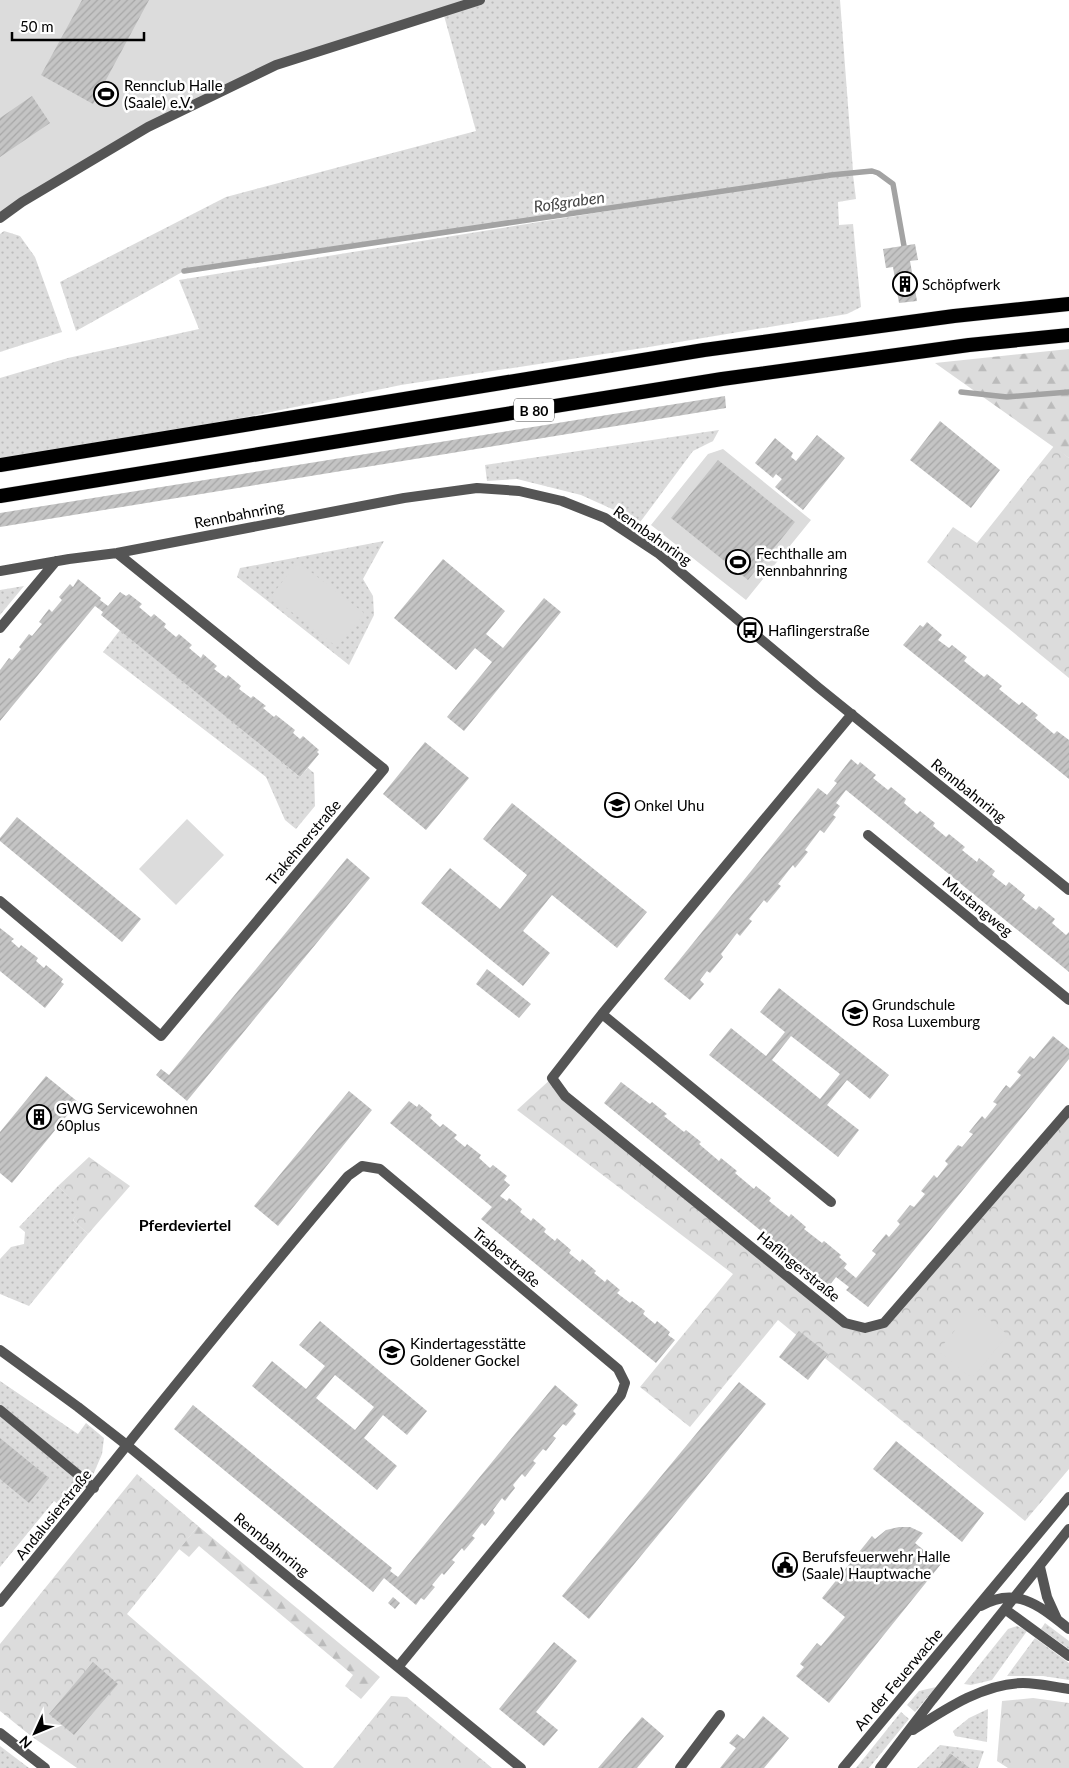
<svg xmlns="http://www.w3.org/2000/svg" width="1069" height="1768" viewBox="0 0 1069 1768" font-family="Lato,sans-serif">
<style>
.grass{fill:url(#grass-dots)}
.forest{fill:url(#forest-firs)}
.park{fill:url(#park-crowns)}
.pitch{fill:#dcdcdc}
.lines{fill:none;stroke-linecap:round;stroke-linejoin:round}
.stream{stroke:#a3a3a3;stroke-width:5.5}
.building{fill:url(#building-hatch);fill-rule:evenodd}
.trunk-casing{stroke:#dbdbdb;stroke-width:15}
.minor{stroke:#555;stroke-width:10}
.tertiary{stroke:#555;stroke-width:10}
.trunk{stroke:#000;stroke-width:14}
.labels{text-anchor:middle;dominant-baseline:central;stroke-width:5;stroke-linejoin:round;paint-order:stroke}
.shield{fill:#fff;stroke:#4c4c4c;stroke-width:1}
.shield-label{font-size:14px;font-weight:bold;fill:#000}
.poi-label{font-size:15px;fill:#000;stroke:#fff;text-anchor:start}
.street-label{font-size:15px;fill:#000;stroke:#fff}
.water-label{font-size:16px;font-style:italic;fill:#444;stroke:#fff}
.neighbourhood-label{font-size:16px;font-weight:bold;fill:#000;stroke:#fff}
</style>
<defs>
<pattern id="grass-dots" width="8" height="8" patternUnits="userSpaceOnUse" patternTransform="scale(1.25)"><rect width="8" height="8" fill="#dcdcdc"/><path d="M2 2h.1M6 6h.1" fill="none" stroke="#bbb" stroke-width="1.8" stroke-linecap="round"/></pattern>
<pattern id="forest-firs" width="22" height="20" patternUnits="userSpaceOnUse" patternTransform="scale(1.25)"><rect width="22" height="20" fill="#dcdcdc"/><path d="M5 1l3.5 6h-7zM16 11l3.5 6h-7z" fill="#bbb"/></pattern>
<pattern id="park-crowns" width="20" height="18" patternUnits="userSpaceOnUse" patternTransform="scale(1.25)"><rect width="20" height="18" fill="#dcdcdc"/><path d="M2 6a3 3 0 1 1 6 0M12 15a3 3 0 1 1 6 0" fill="none" stroke="#bbb"/></pattern>
<pattern id="building-hatch" width="6" height="6" patternUnits="userSpaceOnUse" patternTransform="scale(1.25)"><rect width="6" height="6" fill="#c4c4c4"/><path d="M-1 1l2-2M0 6l6-6M5 7l2-2" fill="none" stroke="#a7a7a7"/></pattern>
</defs>
<rect width="100%" height="100%" fill="#fff"/>
<path class="grass" d="M482 0H840L853 171 184 271 76 331 60 282 226 197 476 131 443 12Z
M831 175H853L856 199 838 202 839 225 853 224 861 307 847 314 643 348 401 385 72 453 0 465V378L68 358 199 329 179 280Z
M4 231 20 236 35 257 62 332 0 352V234Z
M719 430 713 441 693 451 638 525 612 509 581 495 517 479 487 481 485 465Z
M384 541 363 579 373 596 374 615 349 665 237 577 240 568Z
M24 586 0 615V590Z
M120 630 300 777 308 768 314 773 315 806 296 829 285 820 266 777 103 652Z
M58 1186 81 1208 73 1220 88 1234 29 1306 0 1294V1259L11 1247 24 1244 25 1232 19 1227Z
M0 1381 78 1434 86 1423 104 1438 102 1454 93 1475 84 1474 63 1508 54 1501 0 1567Z
M1045 1623 1069 1641V1649L1041 1629Z
M1017 1626 1027 1631 992 1680 971 1685 964 1684 1008 1629Z
M1035 1638 1069 1663V1680L1043 1676H1007Z
M936 1687 915 1712 907 1705 919 1691Z
M988 1709 987 1742 955 1736 953 1731 969 1718Z
M901 1712 909 1719 869 1768H856Z
M940 1745 984 1751 978 1768H970L950 1753 939 1768H917Z
M0 1746 29 1768H0Z"/>
<path class="forest" d="M1069 349V458L935 363Z
M198 1526 380 1677 361 1699 345 1686 353 1675 199 1546 189 1557 179 1549Z"/>
<path class="park" d="M1054 446 1069 458V678L927 562 953 527 977 543Z
M552 1078 565 1096 845 1323 865 1328 884 1322 1069 1110V1469L1025 1521 778 1320 690 1427 640 1387 733 1274 517 1110Z
M89 1157 130 1186 88 1234 73 1220 80 1208 58 1186Z
M137 1474 198 1526 127 1614 304 1768H77L31 1736 0 1711V1644Z
M391 1696 407 1697 492 1768H333Z
M1033 1698 1069 1703V1768H1008L997 1761 1002 1701Z"/>
<path class="pitch" d="M0 0H478L277 63 146 126 0 215Z
M723 449 811 520 746 600 651 525 708 454Z
M298 562 364 613 337 647 271 596Z
M187 819 224 855 176 905 139 869Z
M974 1307 1008 1335 972 1378 938 1351Z"/>
<g class="lines">
<path class="stream" d="M184 271 831 175 872 171 878 173 893 184 904 246
M961 392 1007 397 1069 392"/>
</g>
<path class="building" d="M82 0H149L93 104 41 75Z
M32 96 50 123 0 157V118Z
M915 244 918 260 910 261 917 301 899 303 893 267 886 268 883 249Z
M725 396 726 408 0 527V513Z
M940 421 1000 470 971 508 910 460Z
M817 435 845 458 803 510 775 487 782 479 776 474 773 478 755 463 775 438 793 453 791 457 796 461Z
M718 460 795 522 748 580 671 518Z
M443 559 505 611 486 634 503 648 544 598 561 612 464 731 447 717 492 662 475 648 456 670 394 618Z
M78 579 101 598 100 600 108 606 120 592 126 596 129 594 142 604 139 607 151 617 154 614 166 624 164 627 176 637 179 634 192 645 189 648 201 658 203 654 217 666 214 669 226 678 228 675 241 686 239 689 251 698 253 696 266 706 263 708 274 717 276 715 295 730 293 733 300 739 303 736 319 750 317 752 319 754 300 777 101 615 103 612 95 606 0 721V670L9 658 12 660 21 649 19 647 29 634 32 636 42 624 39 622 49 609 52 612 62 600 59 597 70 584 73 587Z
M927 622 942 635 938 640 949 648 952 645 967 657 964 661 984 677 987 674 1002 686 999 689 1019 705 1022 702 1038 715 1035 718 1054 734 1057 731 1069 740V779L903 645 920 625 923 627Z
M425 742 469 778 426 830 383 794Z
M851 759 858 765 860 762 876 775 873 778 888 790 891 787 906 799 904 803 917 814 920 811 935 823 933 826 946 837 949 834 965 847 962 850 977 862 979 858 995 871 992 875 1006 886 1009 882 1025 895 1022 899 1036 910 1039 906 1055 919 1052 923 1066 935 1069 932V972L846 790 836 803 840 806 833 815 836 817 824 833 820 830 805 850 808 852 795 868 793 865 789 870 778 884 781 886 767 903 764 900 749 919 752 921 740 936 737 933 721 954 723 957 710 973 707 971 700 980 704 984 690 1000 664 979 818 788 827 795 837 783 834 781Z
M512 803 647 912 617 948 552 895 523 931 550 953 523 986 421 903 450 868 500 909 527 875 483 839Z
M17 817 141 919 122 942 0 841V838Z
M347 858 370 878 187 1101 156 1075 161 1069 169 1075Z
M0 928 14 939 11 941 19 948 21 945 38 958 36 961 44 968 46 965 63 979 61 982 64 984 45 1008 0 971Z
M487 969 531 1004 519 1018 476 984Z
M779 988 889 1075 870 1099 847 1080 827 1105 859 1130 838 1157 709 1055 731 1028 766 1056 785 1032 760 1012ZM791 1036 840 1074 820 1099 772 1060Z
M1053 1036 1069 1049V1059L868 1307 846 1290 849 1287 836 1277 829 1286 604 1103 621 1082 650 1104 652 1102 667 1114 664 1116 684 1132 686 1130 701 1142 699 1144 719 1161 721 1158 737 1171 735 1173 754 1189 756 1186 771 1198 769 1201 789 1217 791 1214 806 1227 804 1229 822 1243 824 1241 841 1255 839 1257 847 1264 844 1268 856 1278 876 1254 872 1251 886 1234 889 1237 900 1224 897 1221 910 1205 914 1207 925 1194 921 1191 934 1175 937 1178 948 1164 945 1161 958 1145 962 1147 973 1134 969 1132 982 1116 985 1119 997 1104 993 1102 1006 1085 1010 1088 1021 1075 1017 1072 1030 1056 1034 1059Z
M46 1076 78 1102 12 1183 0 1173V1132Z
M349 1091 372 1110 278 1226 254 1206Z
M409 1101 417 1107 419 1104 432 1115 430 1118 440 1127 443 1124 457 1135 454 1138 465 1147 467 1144 481 1155 479 1158 490 1168 493 1165 507 1176 504 1180 510 1185 500 1196 507 1201 509 1198 522 1209 520 1212 531 1221 533 1218 546 1229 544 1232 555 1241 557 1238 571 1250 569 1253 580 1262 582 1259 596 1271 594 1273 605 1282 607 1279 620 1290 617 1293 630 1303 632 1301 645 1311 643 1314 655 1324 657 1321 670 1332 668 1335 675 1340 656 1363 481 1219 492 1207 390 1123Z
M320 1321 427 1411 407 1435 383 1415 364 1438 397 1466 377 1490 252 1386 272 1361 306 1389 325 1366 299 1345ZM335 1375 374 1407 355 1430 316 1398Z
M799 1331 828 1354 808 1380 779 1357Z
M739 1382 766 1404 589 1619 562 1596Z
M555 1385 578 1405 573 1411 576 1414 566 1426 563 1424 553 1436 556 1438 546 1451 543 1449 533 1461 536 1463 525 1477 522 1474 513 1485 515 1488 511 1493 505 1501 502 1498 493 1510 495 1513 485 1526 482 1523 472 1536 475 1538 464 1551 462 1548 452 1560 455 1562 444 1575 442 1573 432 1585 435 1587 424 1600 421 1598 416 1605 384 1578 373 1592 174 1429 193 1405 392 1568 390 1571 398 1577Z
M0 1438 49 1478 29 1503 0 1479Z
M896 1441 984 1513 962 1542 873 1469Z
M899 1527H910L923 1533 915 1543 941 1564 829 1703 796 1676 804 1667 800 1664 817 1643 821 1646 845 1617 822 1598 872 1536 875 1539 886 1530Z
M393 1597 400 1603 395 1609 388 1603Z
M554 1642 577 1661 536 1712 558 1730 544 1746 499 1709Z
M93 1662 118 1684 74 1735 49 1714Z
M763 1716 789 1738 764 1768H720L736 1748 729 1743 737 1734 744 1739Z
M642 1717 664 1736 637 1768H598Z
M950 1753 970 1768H939Z"/>
<g class="lines">
<defs>
<path id="trunk" d="M0 465 704 350 954 316 1069 304
M0 496 722 379 969 345 1069 335"/>
</defs>
<use href="#trunk" class="trunk-casing"/>
<path class="minor" d="M0 218 22 202 148 127 276 65 480 0
M0 571 69 559 117 553 404 498 477 488 519 491 562 501 605 518 658 553 819 688 1069 890
M0 628 56 561
M852 714 602 1014 552 1078 565 1096 845 1323 865 1328 884 1323 1069 1110
M868 835 1069 1000
M0 901 161 1036 384 769 117 553
M602 1014 831 1202
M0 1350 78 1407 128 1446 521 1768
M0 1410 94 1488
M0 1602C116 1460 229 1316 348 1176L362 1166 380 1169 618 1369 625 1383 621 1395 398 1667
M0 1733 45 1768
M680 1768 720 1715"/>
<path class="tertiary" d="M1040 1567 1047 1597 1057 1619
M981 1606C1017 1585 1041 1607 1069 1629
M1006 1610 1069 1656
M913 1730C944 1710 984 1683 1023 1683 1038 1683 1054 1687 1069 1689
M843 1768 1069 1497
M880 1768 932 1700 1069 1529"/>
<use href="#trunk" class="trunk"/>
</g>
<defs>
<symbol id="stadium-ring" viewBox="-11 -11 22 22"><circle r="9.5" fill="#fff" stroke="#000" stroke-width="1.5"/><path d="M0-5a6.5 5 0 1 0 0 10a6.5 5 0 1 0 0-10ZM-3.5-1.8h7v3.6h-7Z" fill="#000"/></symbol>
<symbol id="building-ring" viewBox="-11 -11 22 22"><circle r="9.5" fill="#fff" stroke="#000" stroke-width="1.5"/><path d="M-4-6H4V6H1V3H-1V6H-4ZM-2.5-4.3h1.7v1.8h-1.7ZM.8-4.3h1.7v1.8H.8ZM-2.5-1h1.7V.8h-1.7ZM.8-1h1.7V.8H.8Z" fill="#000"/></symbol>
<symbol id="bus-ring" viewBox="-11 -11 22 22"><circle r="9.5" fill="#fff" stroke="#000" stroke-width="1.5"/><path d="M-5-6H5V4H4V6H2V4H-2V6H-4V4H-5ZM-3.5-4V0h7V-4ZM-3.5 1.2v1.5H-2V1.2ZM2 1.2v1.5H3.5V1.2Z" fill="#000"/></symbol>
<symbol id="school-ring" viewBox="-11 -11 22 22"><circle r="9.5" fill="#fff" stroke="#000" stroke-width="1.5"/><path d="M0-5L7-2L0 1L-7-2ZM-4 1L0 2.5L4 1V4Q0 6-4 4Z" fill="#000"/></symbol>
<symbol id="civic-ring" viewBox="-11 -11 22 22"><circle r="9.5" fill="#fff" stroke="#000" stroke-width="1.5"/><path d="M-.6-6.5H3V-4.5H.6V-3L4-1V1h2V6H-6V1h2V-1L-.6-3ZM-1.2 2.5V6h2.4V2.5Z" fill="#000"/></symbol>
</defs>
<g fill-rule="evenodd">
<use href="#stadium-ring" x="92" y="80" width="28" height="28"/>
<use href="#building-ring" x="891" y="270" width="28" height="28"/>
<use href="#stadium-ring" x="724" y="548" width="28" height="28"/>
<use href="#bus-ring" x="736" y="616" width="28" height="28"/>
<use href="#school-ring" x="603" y="791" width="28" height="28"/>
<use href="#school-ring" x="841" y="999" width="28" height="28"/>
<use href="#building-ring" x="25" y="1103" width="28" height="28"/>
<use href="#school-ring" x="378" y="1338" width="28" height="28"/>
<use href="#civic-ring" x="771" y="1551" width="28" height="28"/>
</g>
<g class="labels">
<rect class="shield" x="514" y="398.5" width="40" height="23" rx="4"/>
<g class="shield-label">
<text x="534" y="410">B 80</text>
</g>
<g class="poi-label">
<text x="124" y="85">Rennclub Halle<tspan x="124" dy="17">(Saale) e.V.</tspan></text>
<text x="922" y="284">Schöpfwerk</text>
<text x="756" y="553">Fechthalle am<tspan x="756" dy="17">Rennbahnring</tspan></text>
<text x="768" y="630">Haflingerstraße</text>
<text x="634" y="805">Onkel Uhu</text>
<text x="872" y="1004">Grundschule<tspan x="872" dy="17">Rosa Luxemburg</tspan></text>
<text x="56" y="1108">GWG Servicewohnen<tspan x="56" dy="17">60plus</tspan></text>
<text x="410" y="1343">Kindertagesstätte<tspan x="410" dy="17">Goldener Gockel</tspan></text>
<text x="802" y="1556">Berufsfeuerwehr Halle<tspan x="802" dy="17">(Saale) Hauptwache</tspan></text>
</g>
<g class="street-label">
<text transform="translate(239 514) rotate(-11)">Rennbahnring</text>
<text transform="translate(653 535) rotate(35)">Rennbahnring</text>
<text transform="translate(969 790) rotate(39)">Rennbahnring</text>
<text transform="translate(303 842) rotate(-50)">Trakehnerstraße</text>
<text transform="translate(978 906) rotate(39)">Mustangweg</text>
<text transform="translate(507 1257) rotate(40)">Traberstraße</text>
<text transform="translate(799 1266) rotate(39)">Haflingerstraße</text>
<text transform="translate(53 1514) rotate(-51)">Andalusierstraße</text>
<text transform="translate(272 1544) rotate(39)">Rennbahnring</text>
<text transform="translate(898 1679) rotate(-50)">An der Feuerwache</text>
</g>
<g class="water-label">
<text transform="translate(569 201) rotate(-8)">Roßgraben</text>
</g>
<g class="neighbourhood-label">
<text x="185" y="1224">Pferdeviertel</text>
</g>
</g>
<g transform="translate(35 1733) rotate(226)" stroke="#ffffff" stroke-width="4" paint-order="stroke">
<path d="M0-4L9 19L0 12L-9 19Z" fill="#000000"/>
<text y="-8" font-size="14" font-weight="bold" text-anchor="middle" fill="#000000">N</text>
</g>
<path d="M12 32v8h132v-8" fill="none" stroke="#000000" stroke-width="2.5"/>
<text x="20" y="32" font-size="15" fill="#000000" stroke="#ffffff" stroke-width="4" paint-order="stroke">50 m</text>
</svg>
